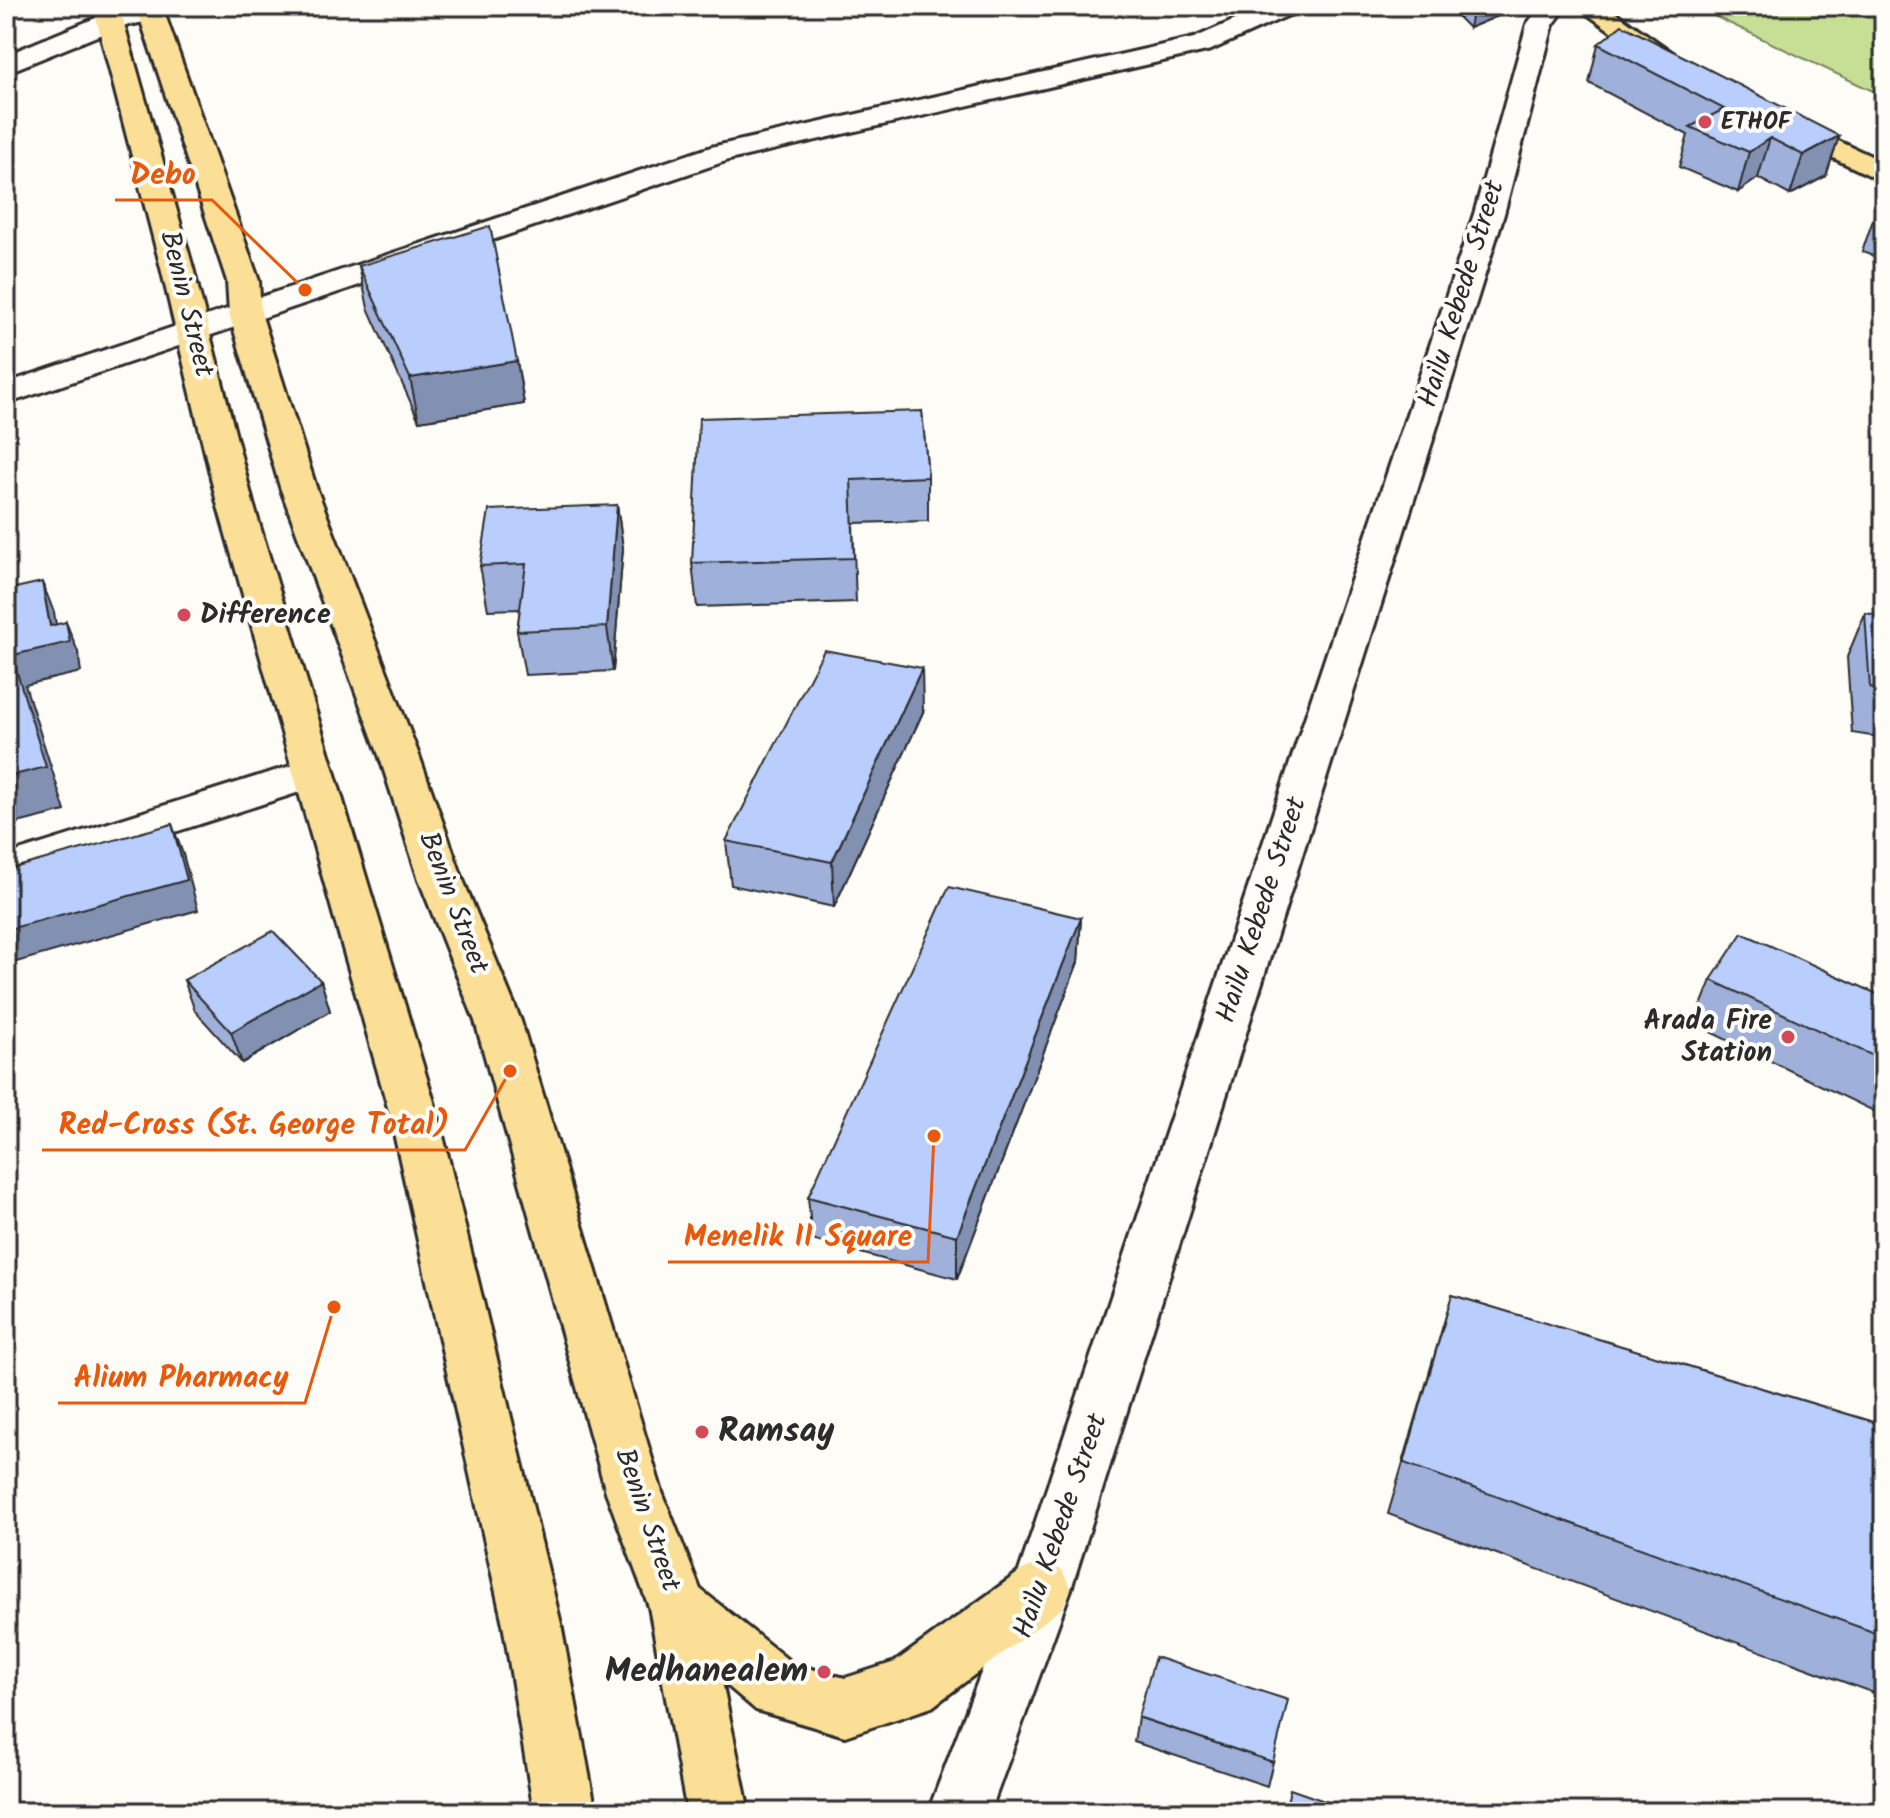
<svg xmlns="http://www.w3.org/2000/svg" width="1890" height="1818" viewBox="0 0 1890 1818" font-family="Kalam,sans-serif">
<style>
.green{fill:#c7df95;stroke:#798560;stroke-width:2}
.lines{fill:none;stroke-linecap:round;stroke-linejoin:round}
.minor-casing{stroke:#2b2b2b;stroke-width:6}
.tertiary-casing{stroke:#2b2b2b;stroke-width:6}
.secondary-casing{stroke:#2b2b2b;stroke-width:6}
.primary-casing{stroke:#2b2b2b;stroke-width:6}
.minor{fill:#fdfcf7;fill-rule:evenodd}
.tertiary{fill:#fdfcf7;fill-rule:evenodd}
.secondary{fill:#fdfcf7;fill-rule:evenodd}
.primary{fill:#fbdf96;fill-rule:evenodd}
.wall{fill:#9fb1da;stroke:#2b2b2b;stroke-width:2}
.shaded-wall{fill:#8290b1;stroke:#2b2b2b;stroke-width:2}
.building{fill:#b9cefd;stroke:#2b2b2b;stroke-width:2}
.poi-dot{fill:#d1495b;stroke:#fdfcf7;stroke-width:3}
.labels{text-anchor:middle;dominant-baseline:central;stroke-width:8;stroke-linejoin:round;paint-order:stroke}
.far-poi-label{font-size:24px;font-weight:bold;fill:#2b2b2b;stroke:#fdfcf7;text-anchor:start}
.street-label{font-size:28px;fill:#2b2b2b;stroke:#fdfcf7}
.poi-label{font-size:28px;font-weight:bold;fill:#2b2b2b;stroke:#fdfcf7;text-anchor:start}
.near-poi-label{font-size:34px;font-weight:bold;fill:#2b2b2b;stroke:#fdfcf7;text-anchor:start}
.leader{fill:none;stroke:#e8590c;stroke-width:3}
.callout-dot{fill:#e8590c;stroke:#fdfcf7;stroke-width:3}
.callout-label{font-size:30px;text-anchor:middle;font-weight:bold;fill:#e8590c;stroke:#fdfcf7;stroke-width:8;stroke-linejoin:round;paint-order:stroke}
</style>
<rect width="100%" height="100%" fill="#fdfcf7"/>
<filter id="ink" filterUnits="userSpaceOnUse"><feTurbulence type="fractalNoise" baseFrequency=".0125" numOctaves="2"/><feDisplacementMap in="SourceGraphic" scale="16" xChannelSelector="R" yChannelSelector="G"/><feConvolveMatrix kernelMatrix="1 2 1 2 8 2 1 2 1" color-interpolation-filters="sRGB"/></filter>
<g filter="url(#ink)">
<path class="green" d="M1693 6H1884V96L1860 85Z"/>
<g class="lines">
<defs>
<path id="minor" d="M147 6 160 7 164 13 160 19 119 27 6 73V55L103 15Z
M1267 6H1302L1298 11 1211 50 729 160 256 320 245 323 234 320 229 313 234 306 711 147 1194 38Z
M313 759 328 763 334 773 328 783 6 886V855Z"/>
<path id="tertiary" d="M245 303 256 306 261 313 256 320 6 404V383Z"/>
<path id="secondary" d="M1541 6H1567L1553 25 1504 214 1071 1589 990 1812H928L1013 1589 1474 214 1527 24Z"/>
<path id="primary" d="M93 6H119L193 268 253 503 438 1115 561 1624 596 1812H534L503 1624 390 1115 217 503 161 268Z
M136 6H162L259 281 261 313 316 487 420 758 463 880 521 1021 662 1492 700 1589 793 1664 845 1678 895 1662 1022 1570 1042 1562 1062 1570 1071 1589 1062 1608 932 1707 845 1736 756 1710 722 1681 749 1812H687L649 1607 606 1492 475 1021 419 880 380 758 280 487 229 313 227 281Z
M1576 6H1606L1683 60 1680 66H1660Z
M1782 115 1884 162V182L1772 129 1768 123 1772 117Z"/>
</defs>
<use href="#minor" class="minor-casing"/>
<use href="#tertiary" class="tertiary-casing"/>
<use href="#secondary" class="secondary-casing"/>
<use href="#primary" class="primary-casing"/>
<use href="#minor" class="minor"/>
<use href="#tertiary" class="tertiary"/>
<use href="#secondary" class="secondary"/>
<use href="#primary" class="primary"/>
</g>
<path class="wall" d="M1447 6H1522L1469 28Z
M1598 44 1839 136 1826 176 1790 195 1758 178 1738 192 1679 167 1688 135 1589 83Z
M1884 207V260L1862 252 1876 211Z
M359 266 517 361 524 404 419 421 368 308Z
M922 411 928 477V521L853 523 856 602 697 607 692 563Z
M617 505 623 548 613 671 525 675 517 631 520 609 488 610 480 566Z
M1865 613 1884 616V738L1852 733 1847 657Z
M923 712 834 907 731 885 726 841Z
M1081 918 1078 962 957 1279 812 1240 808 1197Z
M184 980 321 981 330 1011 242 1063 195 1011Z
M1711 980 1884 997V1116L1694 1024Z
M1452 1295 1884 1425V1693L1882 1696 1388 1514Z
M1138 1717 1273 1762 1267 1786 1134 1742Z"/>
<path class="shaded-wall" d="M1473 6H1522L1469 28Z
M1839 136 1826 176 1790 195 1803 155Z
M1770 138 1758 178 1738 192 1749 152Z
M517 361 524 404 419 421 410 378Z
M617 505 623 548 613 671 607 627Z
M42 582 54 612 59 644 66 622 78 652 81 672 25 685 65 811 6 826V656L50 626Z
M922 668 923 712 834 907 832 862Z
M172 824 183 854 198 910 6 965V930Z
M1081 918 1078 962 957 1279V1236Z
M321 981 330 1011 242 1063 231 1032Z
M6 983 11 997 6 1000Z
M6 1502 12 1511 6 1516Z"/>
<path class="building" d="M1622 25 1839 136 1803 155 1770 138 1749 152 1690 127 1724 109 1598 44Z
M1884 207V214L1876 211Z
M490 226 517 361 410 378 359 266Z
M922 411 928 477 851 480 854 558 692 563 699 418Z
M617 505 607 627 517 631 526 564 480 566 489 510Z
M42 582 50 626 66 622 70 642 13 655 8 643H6V590Z
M1865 613 1884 616V691L1870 688Z
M6 643H8L46 767 6 777Z
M824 650 922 668 832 862 726 841Z
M172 824 187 880 6 930V870Z
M949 887 1081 918 957 1236 808 1197Z
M273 931 321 981 231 1032 184 980Z
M1742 933 1884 997V1061L1711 980Z
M1452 1295 1884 1425V1636L1404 1463Z
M1155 1657 1288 1700 1273 1762 1138 1717Z
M1290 1789 1356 1812H1285Z"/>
</g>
<g class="poi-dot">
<circle cx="1705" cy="122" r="8"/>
<circle cx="184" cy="615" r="8"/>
<circle cx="1788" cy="1037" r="8"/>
<circle cx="702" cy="1432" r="8"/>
<circle cx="824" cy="1672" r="8"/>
</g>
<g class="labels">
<g class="far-poi-label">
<text x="1721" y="122">ETHOF</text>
</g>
<g class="street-label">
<text transform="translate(1462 294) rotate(-73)">Hailu Kebede Street</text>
<text transform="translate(186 304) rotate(76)">Benin Street</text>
<text transform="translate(453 903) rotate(69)">Benin Street</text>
<text transform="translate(1262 910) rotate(-72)">Hailu Kebede Street</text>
<text transform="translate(647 1520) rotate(71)">Benin Street</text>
<text transform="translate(1061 1526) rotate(-71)">Hailu Kebede Street</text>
</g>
<g class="poi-label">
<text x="200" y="615">Difference</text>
<text x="1772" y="1021" text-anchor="end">Arada Fire<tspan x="1772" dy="32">Station</tspan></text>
</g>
<g class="near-poi-label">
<text x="718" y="1432">Ramsay</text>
<text x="808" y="1672" text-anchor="end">Medhanealem</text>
</g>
</g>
<path class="leader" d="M305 290L212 200H115M510 1071L465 1150H42M934 1136L928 1262H668M334 1307L305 1403H58"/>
<g class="callout-dot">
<circle cx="305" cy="290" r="8"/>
<circle cx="510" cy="1071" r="8"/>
<circle cx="934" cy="1136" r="8"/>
<circle cx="334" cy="1307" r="8"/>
</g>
<g class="callout-label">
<text x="163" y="184">Debo</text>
<text x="254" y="1134">Red-Cross (St. George Total)</text>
<text x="798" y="1246">Menelik II Square</text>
<text x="181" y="1387">Alium Pharmacy</text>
</g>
<rect width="1890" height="1818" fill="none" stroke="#fdfcf7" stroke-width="32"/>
<rect x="16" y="16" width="1858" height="1786" fill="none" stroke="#2b2b2b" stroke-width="3" filter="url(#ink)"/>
</svg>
